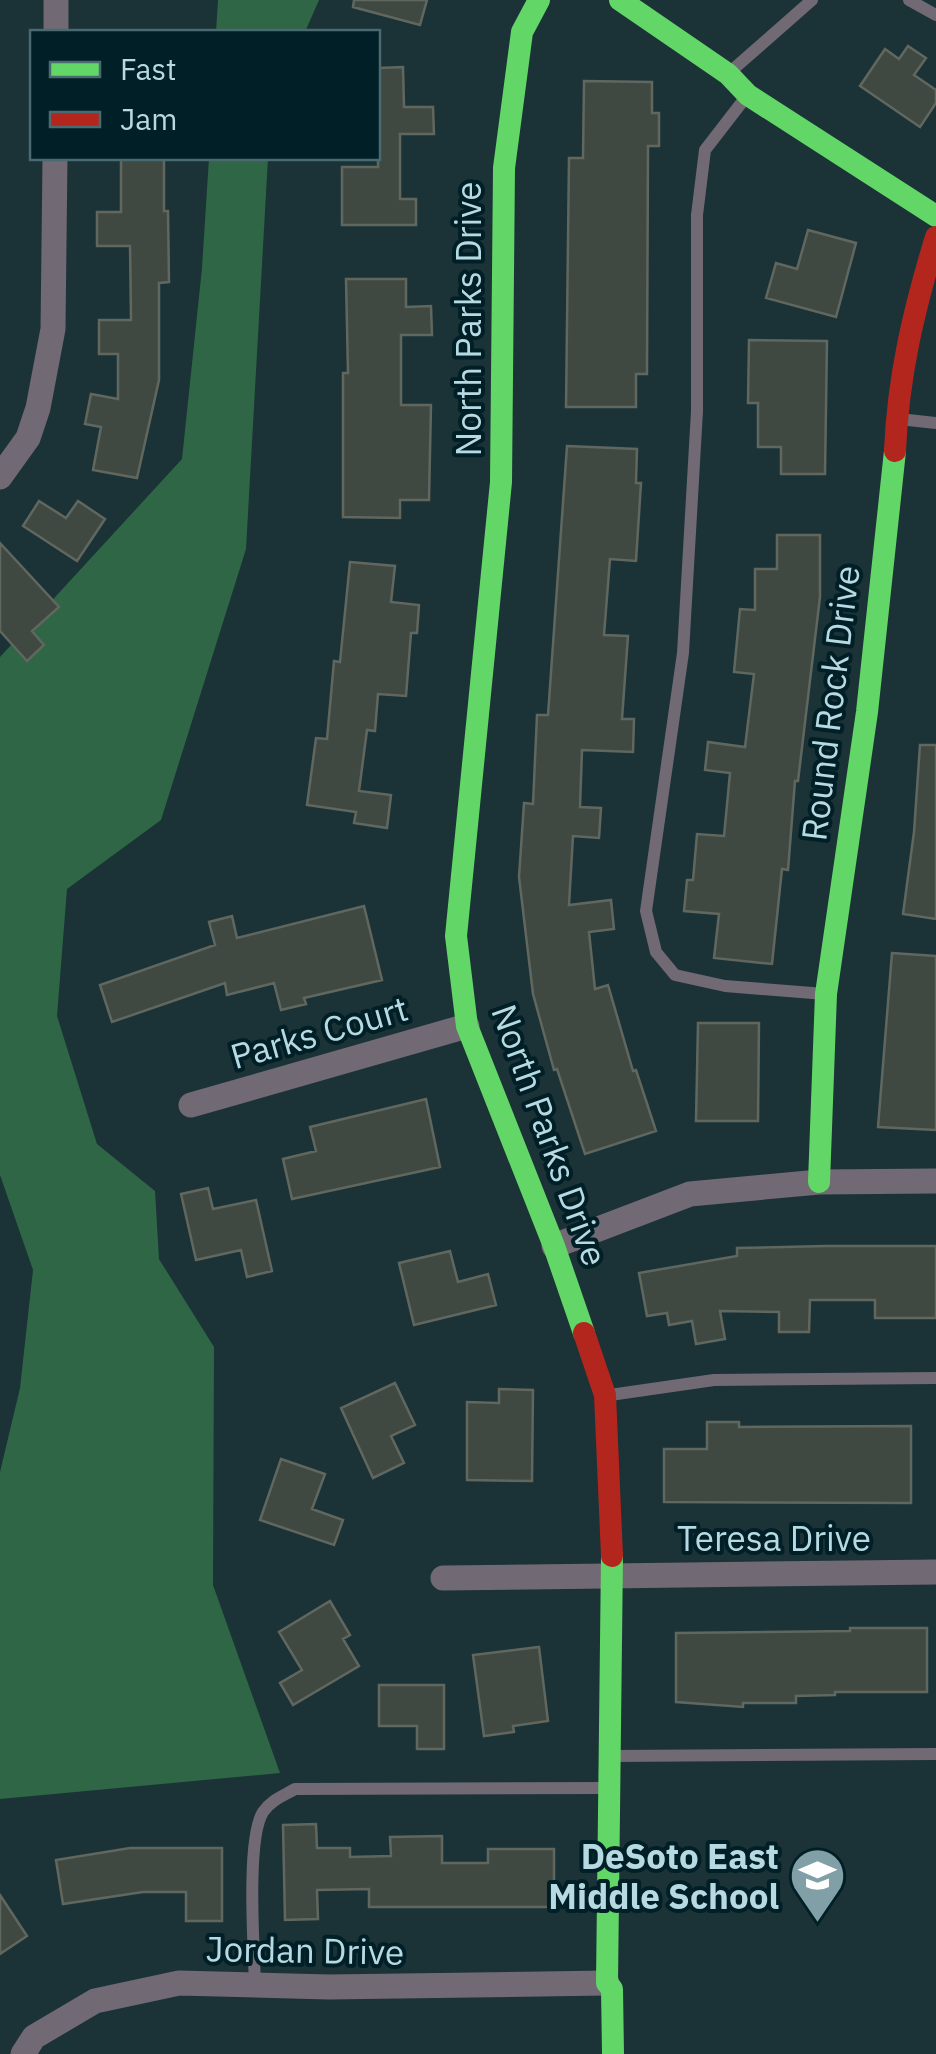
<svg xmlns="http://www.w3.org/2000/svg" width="936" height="2054" viewBox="0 0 936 2054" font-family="'IBM Plex Sans',sans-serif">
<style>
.forest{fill:#2e6646}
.building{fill:#404941;stroke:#60675f;stroke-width:2.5}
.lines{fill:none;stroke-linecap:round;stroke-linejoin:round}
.lane{stroke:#716973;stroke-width:12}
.street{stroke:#716973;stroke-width:25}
.fast{stroke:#63d668;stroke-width:22}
.jam{stroke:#b3261e;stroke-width:22}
.labels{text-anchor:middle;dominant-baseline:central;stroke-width:8;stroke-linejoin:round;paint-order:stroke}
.street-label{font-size:35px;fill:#b7dae2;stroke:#001f26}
.poi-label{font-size:35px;font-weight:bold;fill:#b7dae2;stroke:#001f26;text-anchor:end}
</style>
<rect width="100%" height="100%" fill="#1b3237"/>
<path class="forest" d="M218 0H319L305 32H216Z
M209 158H268L246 549 161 820 67 889 57 1016 97 1144 155 1191 159 1259 214 1347 213 1585 280 1773 0 1799V1472L20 1388 33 1270 0 1175V657L182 459 202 268Z"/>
<path class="building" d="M354 0H427L420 25 353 7Z
M908 46 926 58 914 75 936 90V103L920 127 860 86 885 49 899 59Z
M403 67 404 107H433L434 134H400V199H416V225H342V167H378V68Z
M584 81 652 82V113H659V146H648L647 374H636V407H566L569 158H583Z
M121 158H164V211H168L169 282 159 283V380L137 478 93 470 101 427 85 424 91 394 118 399V354H99V320H131L130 246H97V212H121Z
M808 230 856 243 836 317 766 298 776 263 797 269Z
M346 279H406V307L431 306 432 335H401V405H431L429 500H400V518L343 517V373H348Z
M749 340 827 341 825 474H781V447H758V403H748Z
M567 446 637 449 636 483H641L636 561 610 559 604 635 628 636 622 719H634L633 752 582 750 580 807 601 808 599 838 573 836 569 905 611 900 614 929 589 932 595 989 608 985 633 1071 636 1070 656 1131 585 1154 557 1069 554 1070 533 994 519 877 524 803 533 804 537 715H548Z
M39 501 66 518 78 501 105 519 77 561 23 526Z
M777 535H820V597L798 781H795L788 870 782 869 772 964 714 958 719 914 684 911 687 880H693L697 834 724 836 730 773 705 770 708 742 745 747 754 674 734 672 740 609 755 610V569H777Z
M0 543 59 607 32 631 44 645 27 661 0 631Z
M350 562 395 566 391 602 419 605 417 633H411L406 696 378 694 375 731 367 730 359 791 391 795 387 828 354 823 356 812 307 805 316 738 327 739 334 661 340 662Z
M920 745H936V919L903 914 914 832Z
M364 906 382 980 304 998 306 1004 281 1010 274 983 227 995 225 983 112 1022 100 985 215 945 209 922 232 916 237 938Z
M892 953 936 956V1130L878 1127Z
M698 1023H759L758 1121H696Z
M426 1099 440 1167 292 1199 283 1159 316 1151 310 1127Z
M208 1188 213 1209 256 1200 272 1271 247 1277 241 1250 196 1260 181 1194Z
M826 1246H936V1318H875V1300H810L809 1332H779V1312L720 1311 725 1339 696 1344 692 1321 669 1325 667 1313 647 1316 639 1273 737 1256V1248Z
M450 1251 458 1282 488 1274 496 1305 414 1325 399 1263Z
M395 1383 415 1425 391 1436 404 1463 373 1478 341 1408Z
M499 1389 533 1390 532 1481 467 1480V1402L499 1403Z
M707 1422H739V1427L911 1426V1503L664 1502V1449H707Z
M281 1459 325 1474 312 1509 343 1520 334 1545 260 1520Z
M330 1601 350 1635 343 1639 359 1666 293 1705 280 1683 302 1670 279 1632Z
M850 1628H927V1692H835V1695L796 1696V1703H743V1707L676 1702V1633L850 1631Z
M539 1647 548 1721 513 1726 514 1732 484 1736 473 1655Z
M379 1685H444V1749H417V1726H379Z
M316 1824 317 1848H350V1857L391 1856 390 1837 442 1836V1863H488V1849H554V1907H369V1889L317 1890 318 1919 285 1920 283 1825Z
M130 1848H222V1921H186V1892H143L63 1904 56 1860Z
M0 1895 27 1936 0 1954Z"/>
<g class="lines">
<path class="lane" d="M909 0 936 15
M730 72 812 0
M746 97 705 150 697 215V411L683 653 646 911 656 952 675 975 725 986 825 994
M899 419 936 423
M610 1395 714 1380 936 1378
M613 1756 936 1754
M255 1985C254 1949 246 1839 263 1812 271 1800 283 1796 295 1789L608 1788"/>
<path class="street" d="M56 32V0
M0 477 28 438 38 408 53 329 55 158
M191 1105 467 1026
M554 1246 690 1194 819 1182 936 1181
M443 1578 936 1572
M23 2054 34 2037 95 2001 179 1983 329 1987 607 1983"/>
<path class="fast" d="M539 0 522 32 504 168 501 482 456 936 467 1026 554 1246 584 1333
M620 0 728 74 748 95 936 216
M819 1182 826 994 867 712 895 451
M612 1556 607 1983 612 1989 613 2054"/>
<path class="jam" d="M895 451C898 376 914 309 936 237
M584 1333 605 1395 612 1556"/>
</g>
<defs>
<symbol id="school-pin" viewBox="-11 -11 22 30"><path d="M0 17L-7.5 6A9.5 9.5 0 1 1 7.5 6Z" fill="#809fa6" stroke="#001f26"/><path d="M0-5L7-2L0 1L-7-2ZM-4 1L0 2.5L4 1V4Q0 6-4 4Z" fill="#fff"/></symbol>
</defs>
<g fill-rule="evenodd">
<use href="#school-pin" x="786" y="1844" width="63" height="86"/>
</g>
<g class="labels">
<g class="street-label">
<text transform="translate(468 319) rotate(-90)">North Parks Drive</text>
<text transform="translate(830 703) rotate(-83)">Round Rock Drive</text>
<text transform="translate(319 1032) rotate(-16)">Parks Court</text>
<text transform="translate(550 1135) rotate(70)">North Parks Drive</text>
<text x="774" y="1538">Teresa Drive</text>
<text transform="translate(305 1950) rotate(1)">Jordan Drive</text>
</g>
<g class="poi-label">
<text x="779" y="1856">DeSoto East<tspan x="779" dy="40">Middle School</tspan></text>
</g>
</g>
<rect x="30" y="30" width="350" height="130" fill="#001f26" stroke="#496a71" stroke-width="2.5"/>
<rect x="50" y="62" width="50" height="15" fill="#63d668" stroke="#496a71" stroke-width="2.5"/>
<text x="120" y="80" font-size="30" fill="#b7dae2">Fast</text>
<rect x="50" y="112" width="50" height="15" fill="#b3261e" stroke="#496a71" stroke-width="2.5"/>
<text x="120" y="130" font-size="30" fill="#b7dae2">Jam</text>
</svg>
